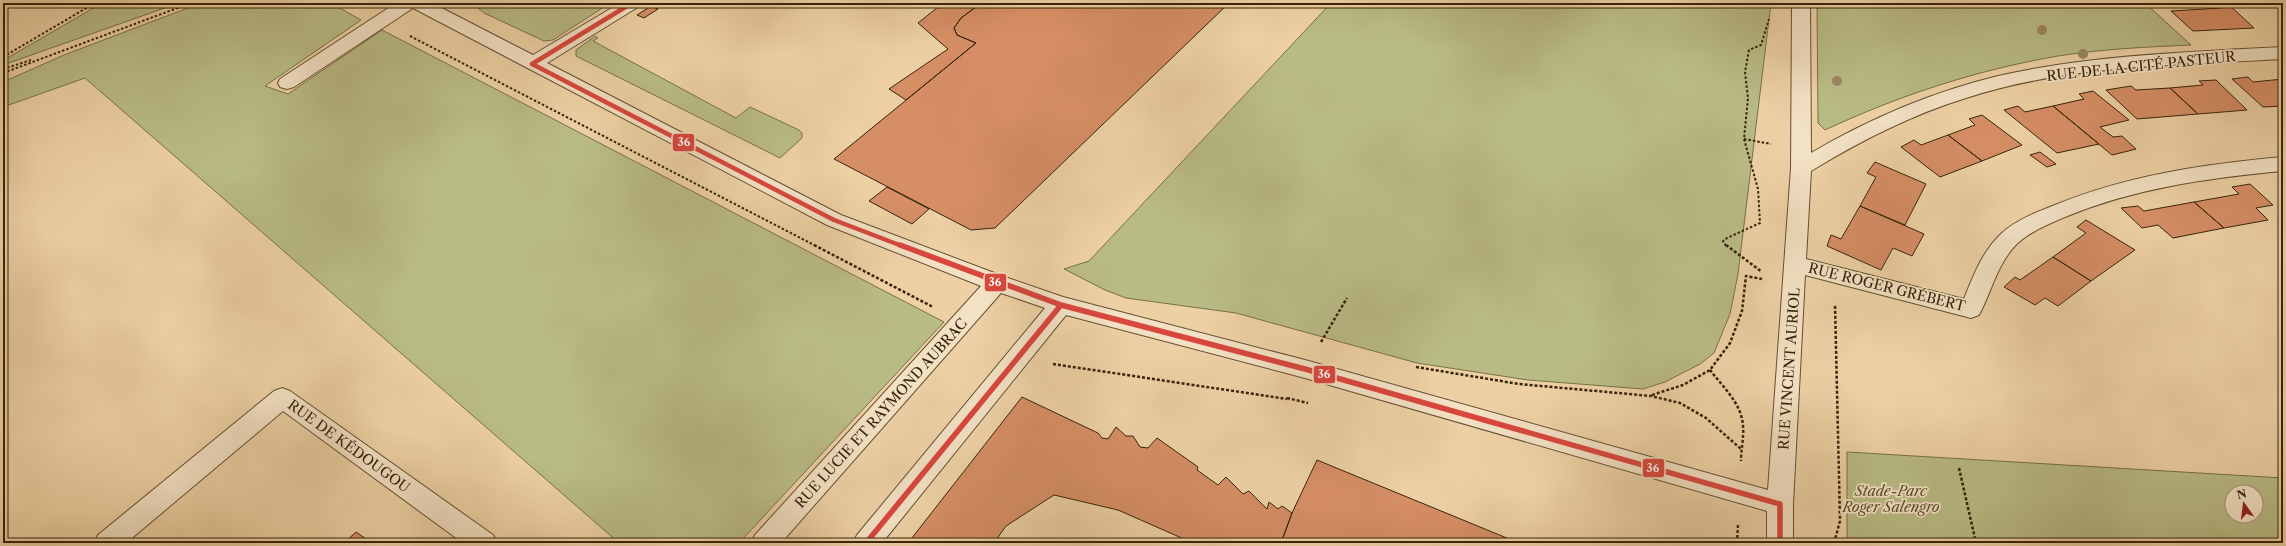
<svg xmlns="http://www.w3.org/2000/svg" width="2286" height="546" viewBox="0 0 2286 546" font-family="'Libre Caslon Text',serif">
<style>
.green{fill:#b9bb85;stroke:#787048;fill-rule:evenodd}
.building{fill:#d68e65;stroke:#36240b}
.lines{fill:none;stroke-linecap:round;stroke-linejoin:round}
.minor-casing{stroke:#644f31;stroke-width:2}
.path-far1{stroke:#36240b;stroke-width:2;stroke-dasharray:2.5 2;stroke-linecap:butt}
.path{stroke:#36240b;stroke-width:2.5;stroke-dasharray:3 2;stroke-linecap:butt}
.minor{fill:#f3e1c4;fill-rule:evenodd}
.bus-1-far1-casing{stroke:#f3e1c4;stroke-width:7}
.bus-1-casing{stroke:#f3e1c4;stroke-width:8}
.bus-1-far1{stroke:#d9463e;stroke-width:4.5}
.bus-1{stroke:#d9463e;stroke-width:5.5}
.tree{fill:#9a8761}
.labels{text-anchor:middle;dominant-baseline:central;stroke-width:3.5;stroke-linejoin:round;paint-order:stroke}
.street-label{font-size:14px;fill:#36240b;stroke:#f3e1c4}
.park-label{font-size:14px;font-style:italic;fill:#574a2a;stroke:#f3e1c4}
.line-badge{stroke:#f3e1c4;stroke-width:1.5}
.badge-label{font-size:11px;text-anchor:middle;font-weight:bold;fill:#fff}
</style>
<rect width="100%" height="100%" fill="#edd1a4"/>
<filter id="stains"><feTurbulence type="fractalNoise" baseFrequency=".005" numOctaves="4"/><feColorMatrix values="0 0 0 0 .2 0 0 0 0 .09 0 0 0 0 .02 0 0 0 .5 -.17"/></filter>
<radialGradient id="worn" r=".72"><stop offset=".6" stop-color="#630" stop-opacity="0"/><stop offset="1" stop-color="#630" stop-opacity=".3"/></radialGradient>
<path class="green" d="M102 3H179L3 65 4 60Z
M201 3H331L361 20 265 86 288 94 382 30 944 322 739 543H619L85 78 3 107V82L64 55Z
M472 3H610L553 40 544 41 484 13Z
M1331 3H1771L1738 274 1730 314 1714 353 1700 364 1665 382 1643 389 1528 380 1417 363 1236 313 1126 298 1105 290 1064 269 1089 261Z
M1817 3H2145L2191 45C2147 47 2102 49 2058 56 1977 70 1900 95 1825 130L1818 123Z
M595 36 598 38 593 41 736 118 750 107 799 130 802 133V138L780 158 576 56V50Z
M1847 452 2283 478V543H1847ZM2232 492H2256V516H2232Z"/>
<path class="building" d="M943 3H967L976 7 961 18 954 28 957 35 976 43 906 100 889 89 948 49 918 23Z
M967 3H1229L995 228 971 230 834 159 976 43 957 35 954 28 961 18 976 7Z
M2215 3H2227L2254 28 2193 31 2171 11 2221 8Z
M651 6 658 9 644 18 637 15Z
M2248 77 2253 82 2283 79V106L2263 107 2232 79Z
M2216 80 2247 110 2198 114 2170 88 2203 85 2199 81Z
M2131 86 2136 90 2170 88 2198 114 2137 119 2106 90Z
M2093 91 2129 120 2100 127 2113 137 2122 136 2136 149 2112 155 2053 106 2084 99 2079 94Z
M2018 106 2025 112 2053 106 2099 144 2057 153 2004 110Z
M1982 115 2022 145 1982 161 1948 135 1975 125 1969 119Z
M1948 135 1982 161 1940 177 1901 147 1914 140 1921 145Z
M2040 152 2056 164 2047 167 2030 155Z
M1875 162 1926 184 1905 225 1860 206 1876 177 1867 173Z
M2250 184 2273 205 2256 208 2268 220 2224 228 2194 202 2239 194 2232 187Z
M887 187 929 209 912 224 869 201Z
M2194 202 2224 228 2173 238 2158 225 2142 228 2121 208 2138 206 2144 211Z
M1860 206 1924 234 1912 256 1893 248 1881 270 1827 246 1831 235 1841 239Z
M2086 220 2135 250 2091 281 2053 257 2086 233 2077 227Z
M2053 257 2091 281 2058 306 2045 298 2035 305 2004 287 2015 277 2020 280Z
M1022 397 1098 433 1102 438 1108 439 1116 427 1126 436H1133L1140 447 1148 448 1157 438 1198 467 1197 470 1218 485 1226 477 1243 494 1249 491 1267 509 1269 502 1278 509 1282 506 1292 513 1281 543H1193L1118 510 1054 495 1006 526 994 543H908Z
M1317 460 1519 543H1281L1292 513Z
M356 532 372 543H344Z"/>
<g class="lines">
<defs>
<path id="minor" d="M396 3H432L533 55 620 3H641L638 7 547 63 841 215 1005 277 1063 297 1305 360 1768 490 1791 168 1792 3H1810L1811 153C1869 119 1932 92 1998 76 2091 55 2188 52 2283 47V59C2178 65 2067 65 1966 98 1911 115 1860 141 1811 171L1806 259 1964 299C1973 276 1983 250 2002 233 2016 220 2037 212 2055 205 2128 175 2205 164 2283 157V171C2208 178 2135 188 2065 217 2047 225 2026 233 2013 248 1996 268 1991 293 1979 315L1971 318 1805 275 1793 504V543H1767V511L1305 378 1066 315 882 543H853L857 535 1045 308 1001 293 781 543H751L755 535 981 286 827 225 413 8 294 87 287 89 280 87 278 83 280 79Z
M282 388 290 391 493 535 497 543H463L283 411 126 543H94L98 535 274 391Z"/>
</defs>
<use href="#minor" class="minor-casing"/>
<path class="path-far1" d="M346 3 352 6
M410 36 816 246
M3 57 95 3
M3 69 31 60
M3 73 191 3
M1744 139 1771 144
M1726 246 1723 241 1727 238 1760 223 1758 189 1744 139 1748 98 1745 72 1749 50 1761 45 1769 19"/>
<path class="path" d="M814 245 933 307
M1726 245 1762 272
M1321 342 1347 298
M1053 364 1287 399
M1416 367 1519 384 1651 396 1680 403 1706 418 1741 449
M1710 370C1723 387 1742 404 1743 426 1744 438 1741 449 1741 461
M1652 395 1683 385 1710 370 1730 343 1742 311 1746 276 1762 279
M1287 398 1308 403
M1959 468 1976 543
M1737 543 1738 524
M1834 543 1840 521 1835 304"/>
<use href="#minor" class="minor"/>
<defs>
<path id="bus-1-far1" d="M532 64 834 220 902 246
M532 64 632 3"/>
<path id="bus-1" d="M900 245 1061 305 1305 369 1780 504V543
M866 543 1061 305"/>
</defs>
<use href="#bus-1-far1" class="bus-1-far1-casing"/>
<use href="#bus-1" class="bus-1-casing"/>
<use href="#bus-1-far1" class="bus-1-far1"/>
<use href="#bus-1" class="bus-1"/>
</g>
<g class="tree">
<circle cx="2042" cy="30" r="5"/>
<circle cx="2083" cy="54" r="5"/>
<circle cx="1837" cy="81" r="5"/>
</g>
<g class="labels">
<g class="street-label">
<text transform="translate(2141 66) rotate(-6)">RUE DE LA CITÉ PASTEUR</text>
<text transform="translate(1887 287) rotate(14)">RUE ROGER GRÉBERT</text>
<text transform="translate(1789 369) rotate(-86)">RUE VINCENT AURIOL</text>
<text transform="translate(881 413) rotate(-48)">RUE LUCIE ET RAYMOND AUBRAC</text>
<text transform="translate(349 446) rotate(36)">RUE DE KÉDOUGOU</text>
</g>
<g class="park-label">
<text x="1891" y="491">Stade-Parc<tspan x="1891" dy="16">Roger Salengro</tspan></text>
</g>
</g>
<g class="line-badge">
<rect x="672" y="133" width="23" height="19" rx="4" fill="#d9463e"/>
<rect x="984" y="273" width="23" height="19" rx="4" fill="#d9463e"/>
<rect x="1313" y="365" width="23" height="19" rx="4" fill="#d9463e"/>
<rect x="1642" y="458" width="23" height="20" rx="4" fill="#d9463e"/>
</g>
<g class="badge-label">
<text x="684" y="146">36</text>
<text x="995" y="286">36</text>
<text x="1324" y="378">36</text>
<text x="1653" y="472">36</text>
</g>
<rect width="2286" height="546" fill="none" stroke="#edd1a4" stroke-width="16"/>
<rect x="4" y="4" width="2278" height="538" fill="none" stroke="#36240b" stroke-width="2"/>
<rect x="8" y="8" width="2270" height="530" fill="none" stroke="#36240b"/>
<g transform="translate(2244 504) rotate(346)"><circle r="19" fill="#f3e1c4" stroke="#a7957a"/>
<path d="M0-3L7 15L0 10L-7 15Z" fill="#8f2418"/>
<text y="-6" font-size="11" font-weight="bold" text-anchor="middle" fill="#36240b">N</text>
</g>
<rect width="100%" height="100%" filter="url(#stains)"/>
<rect width="100%" height="100%" fill="url(#worn)"/>
</svg>
